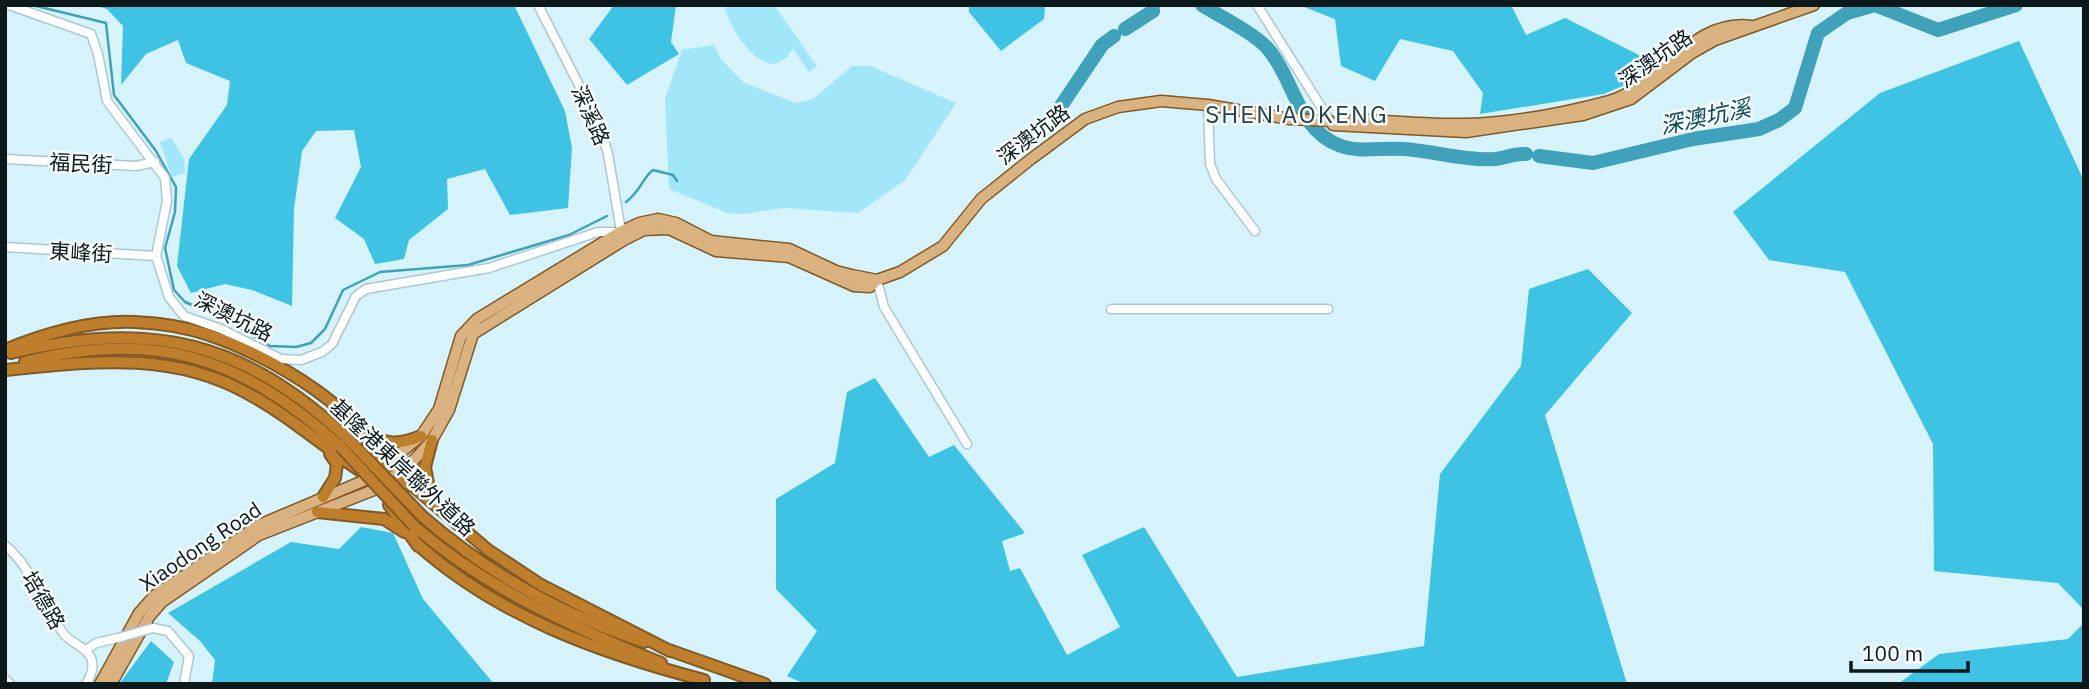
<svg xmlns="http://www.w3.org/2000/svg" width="2089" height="689" viewBox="0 0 2089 689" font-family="'IBM Plex Sans','Noto Sans TC',sans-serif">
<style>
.green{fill:#a2e6fa}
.forest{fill:#3ec3e4}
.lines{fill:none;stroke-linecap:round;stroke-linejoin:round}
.stream{stroke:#40a1ba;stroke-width:2.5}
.river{stroke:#40a1ba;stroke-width:14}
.minor-casing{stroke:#abc8d0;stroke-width:11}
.major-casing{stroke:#815a25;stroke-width:13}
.highway-casing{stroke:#815a25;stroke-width:14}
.minor{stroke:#fff;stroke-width:8}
.major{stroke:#d9b280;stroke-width:10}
.highway{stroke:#bf7e2b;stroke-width:10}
.minor-bridge-casing{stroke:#abc8d0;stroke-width:11;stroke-linecap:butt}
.highway-bridge-casing{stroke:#815a25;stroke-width:14;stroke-linecap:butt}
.minor-bridge{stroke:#fff;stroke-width:8}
.highway-bridge{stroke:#bf7e2b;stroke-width:10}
.labels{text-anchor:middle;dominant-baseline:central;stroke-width:5;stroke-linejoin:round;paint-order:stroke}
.street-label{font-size:21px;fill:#0d181b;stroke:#f6fcfd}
.water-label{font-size:23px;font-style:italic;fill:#124957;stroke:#f6fcfd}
.quarter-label{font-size:24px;letter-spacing:2px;fill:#284148;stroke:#f6fcfd}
</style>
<rect width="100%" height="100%" fill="#d6f3fc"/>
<path class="green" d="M724 5H774L817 66 809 72 793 49 786 58 775 64C752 64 728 25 724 5Z
M714 45 721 59 744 83 796 103 813 99 852 66H870L956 103 905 180 858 213 784 208 743 214 728 213 669 189 665 99 682 50Z
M171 138 184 158 185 173 172 177 160 142Z"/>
<path class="forest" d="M93 5H514L565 111 572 148 568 208 510 215 485 169 447 179 448 209 409 240 404 259 375 264 364 239 335 218 361 167 354 130 316 131 302 151 294 209 292 306 252 290 225 284 191 293 177 266 189 159 227 105 230 81 186 63 178 40 146 54 121 85 123 26 107 9Z
M614 5H676L671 42 679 54 627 85 589 39Z
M969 5H1045L1044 19 1001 51 969 12Z
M1299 5H1511L1526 35 1565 18 1639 55 1643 77 1604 94 1480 114 1483 93 1453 51 1400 39 1375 81 1341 66 1335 19Z
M2019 41 2084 181V610L2058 583 1934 571 1933 444 1845 272 1769 260 1733 212 1880 93Z
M1588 269 1632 313 1545 415 1627 684H805L787 676 817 631 776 589V499L835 463 847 392 875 378 929 457 954 445 1025 533 1002 541 1010 571 1020 568 1067 655 1120 627 1082 555 1144 527 1237 677 1424 646 1440 474 1521 366 1529 289Z
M361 527 393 533 423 599 494 684H212L215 660 200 641 168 613 291 542 339 549Z
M2084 623V684H1898L1939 654 2068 639Z
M151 641 174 662 166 684H119Z"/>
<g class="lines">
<path class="stream" d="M32 5 106 23 114 95 156 151 176 187 175 212 165 248 174 290 185 302 227 320 270 346 296 347 311 343 325 329 343 290 380 272 468 265 569 235 607 216
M626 202C641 191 643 177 653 170L673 175 677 181"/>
<path class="river" d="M1202 5C1221 17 1256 34 1269 50 1294 80 1298 131 1341 146 1361 153 1383 147 1404 149 1433 151 1466 161 1495 159 1506 158 1514 153 1526 154
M1125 29 1153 11 1152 5
M1061 106 1102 45 1114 36
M1539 156 1593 163 1693 139 1759 129 1779 120 1795 108 1818 33 1847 13 1875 5 1938 30 2016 5"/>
<defs>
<path id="minor" d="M9 5 91 34 98 54 107 101 165 178 167 201 156 256 169 297 184 316 221 329 281 359 301 360 322 352 332 344 356 296 366 289 489 268 598 232H620
M538 5 600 126 608 154 622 237
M1257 5 1330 121
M1208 105 1210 164 1216 179 1255 231
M5 159 136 166 155 162
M5 247 156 256
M877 280 884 307 967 444
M1111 309H1328
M5 545C32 568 43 604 63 633 70 643 86 646 91 658 95 667 91 676 86 684
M153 628 168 631 189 656 184 684
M86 650 96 643 118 638
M5 679 10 684"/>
<path id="major" d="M1354 119C1391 121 1429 125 1466 124 1513 123 1564 113 1609 101 1661 86 1691 18 1751 26
M100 684 139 613 154 596 259 525 370 478 421 436 439 409 461 336 477 319 620 232 639 223 658 219 676 223 711 241 789 249 836 271 852 275 877 280 900 272 943 246 981 199 1031 159 1085 119 1118 107 1161 101 1208 105 1290 119 1330 121 1333 125 1466 132 1583 115 1631 99 1692 53 1715 40 1814 5
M111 684 149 617 162 602 259 535 379 488 415 459 432 440 449 410 473 334 624 240 644 230 669 229 716 251 789 257 854 286 870 287 877 280"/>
<path id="highway" d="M5 350C46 333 91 320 135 322 159 323 186 327 209 335 260 351 384 417 381 479L404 482 414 487 488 550 541 585 670 651
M11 353C152 320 242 340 349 440
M25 362C156 329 241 357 340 446
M5 370C88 362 170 350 247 393 287 414 324 447 362 472
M366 433C387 445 399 445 421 436
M323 497 335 478 337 464 330 454
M431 499 425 467 432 440
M389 505 418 546
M317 512 384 519 404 532
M422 516C486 572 563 615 644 642
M414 526C487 589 572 627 661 663
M416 543C497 616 600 653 704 680
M666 649 765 684"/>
</defs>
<use href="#minor" class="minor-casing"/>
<use href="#major" class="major-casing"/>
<use href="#highway" class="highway-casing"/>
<use href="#minor" class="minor"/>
<use href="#major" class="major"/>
<use href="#highway" class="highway"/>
<defs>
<path id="minor-bridge" d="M118 638 153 628"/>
<path id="highway-bridge" d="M349 440 422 516
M340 446 414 526"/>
</defs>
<use href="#minor-bridge" class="minor-bridge-casing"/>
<use href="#highway-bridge" class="highway-bridge-casing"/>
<use href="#minor-bridge" class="minor-bridge"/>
<use href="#highway-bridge" class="highway-bridge"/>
</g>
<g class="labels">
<g class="street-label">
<text transform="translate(1655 58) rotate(-35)">深澳坑路</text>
<text transform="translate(591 115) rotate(66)">深溪路</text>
<text transform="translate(1033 134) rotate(-37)">深澳坑路</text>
<text transform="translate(81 163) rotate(3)">福民街</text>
<text transform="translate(81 252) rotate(3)">東峰街</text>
<text transform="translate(234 316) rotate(26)">深澳坑路</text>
<text transform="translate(403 467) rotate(43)">基隆港東岸聯外道路</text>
<text transform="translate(200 546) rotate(-34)">Xiaodong Road</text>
<text transform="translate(44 600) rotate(60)">培德路</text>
</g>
<g class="water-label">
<text transform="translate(1705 116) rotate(-12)">深澳坑溪</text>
</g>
<g class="quarter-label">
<text x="1297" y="114">SHEN'AOKENG</text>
</g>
</g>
<rect width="2089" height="689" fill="none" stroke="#0d181b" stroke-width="14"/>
<path d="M1851 661v10h117v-10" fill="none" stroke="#0d181b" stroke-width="3.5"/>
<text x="1862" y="661" font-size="21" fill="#0d181b" stroke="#f6fcfd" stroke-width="5" paint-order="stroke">100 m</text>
</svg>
